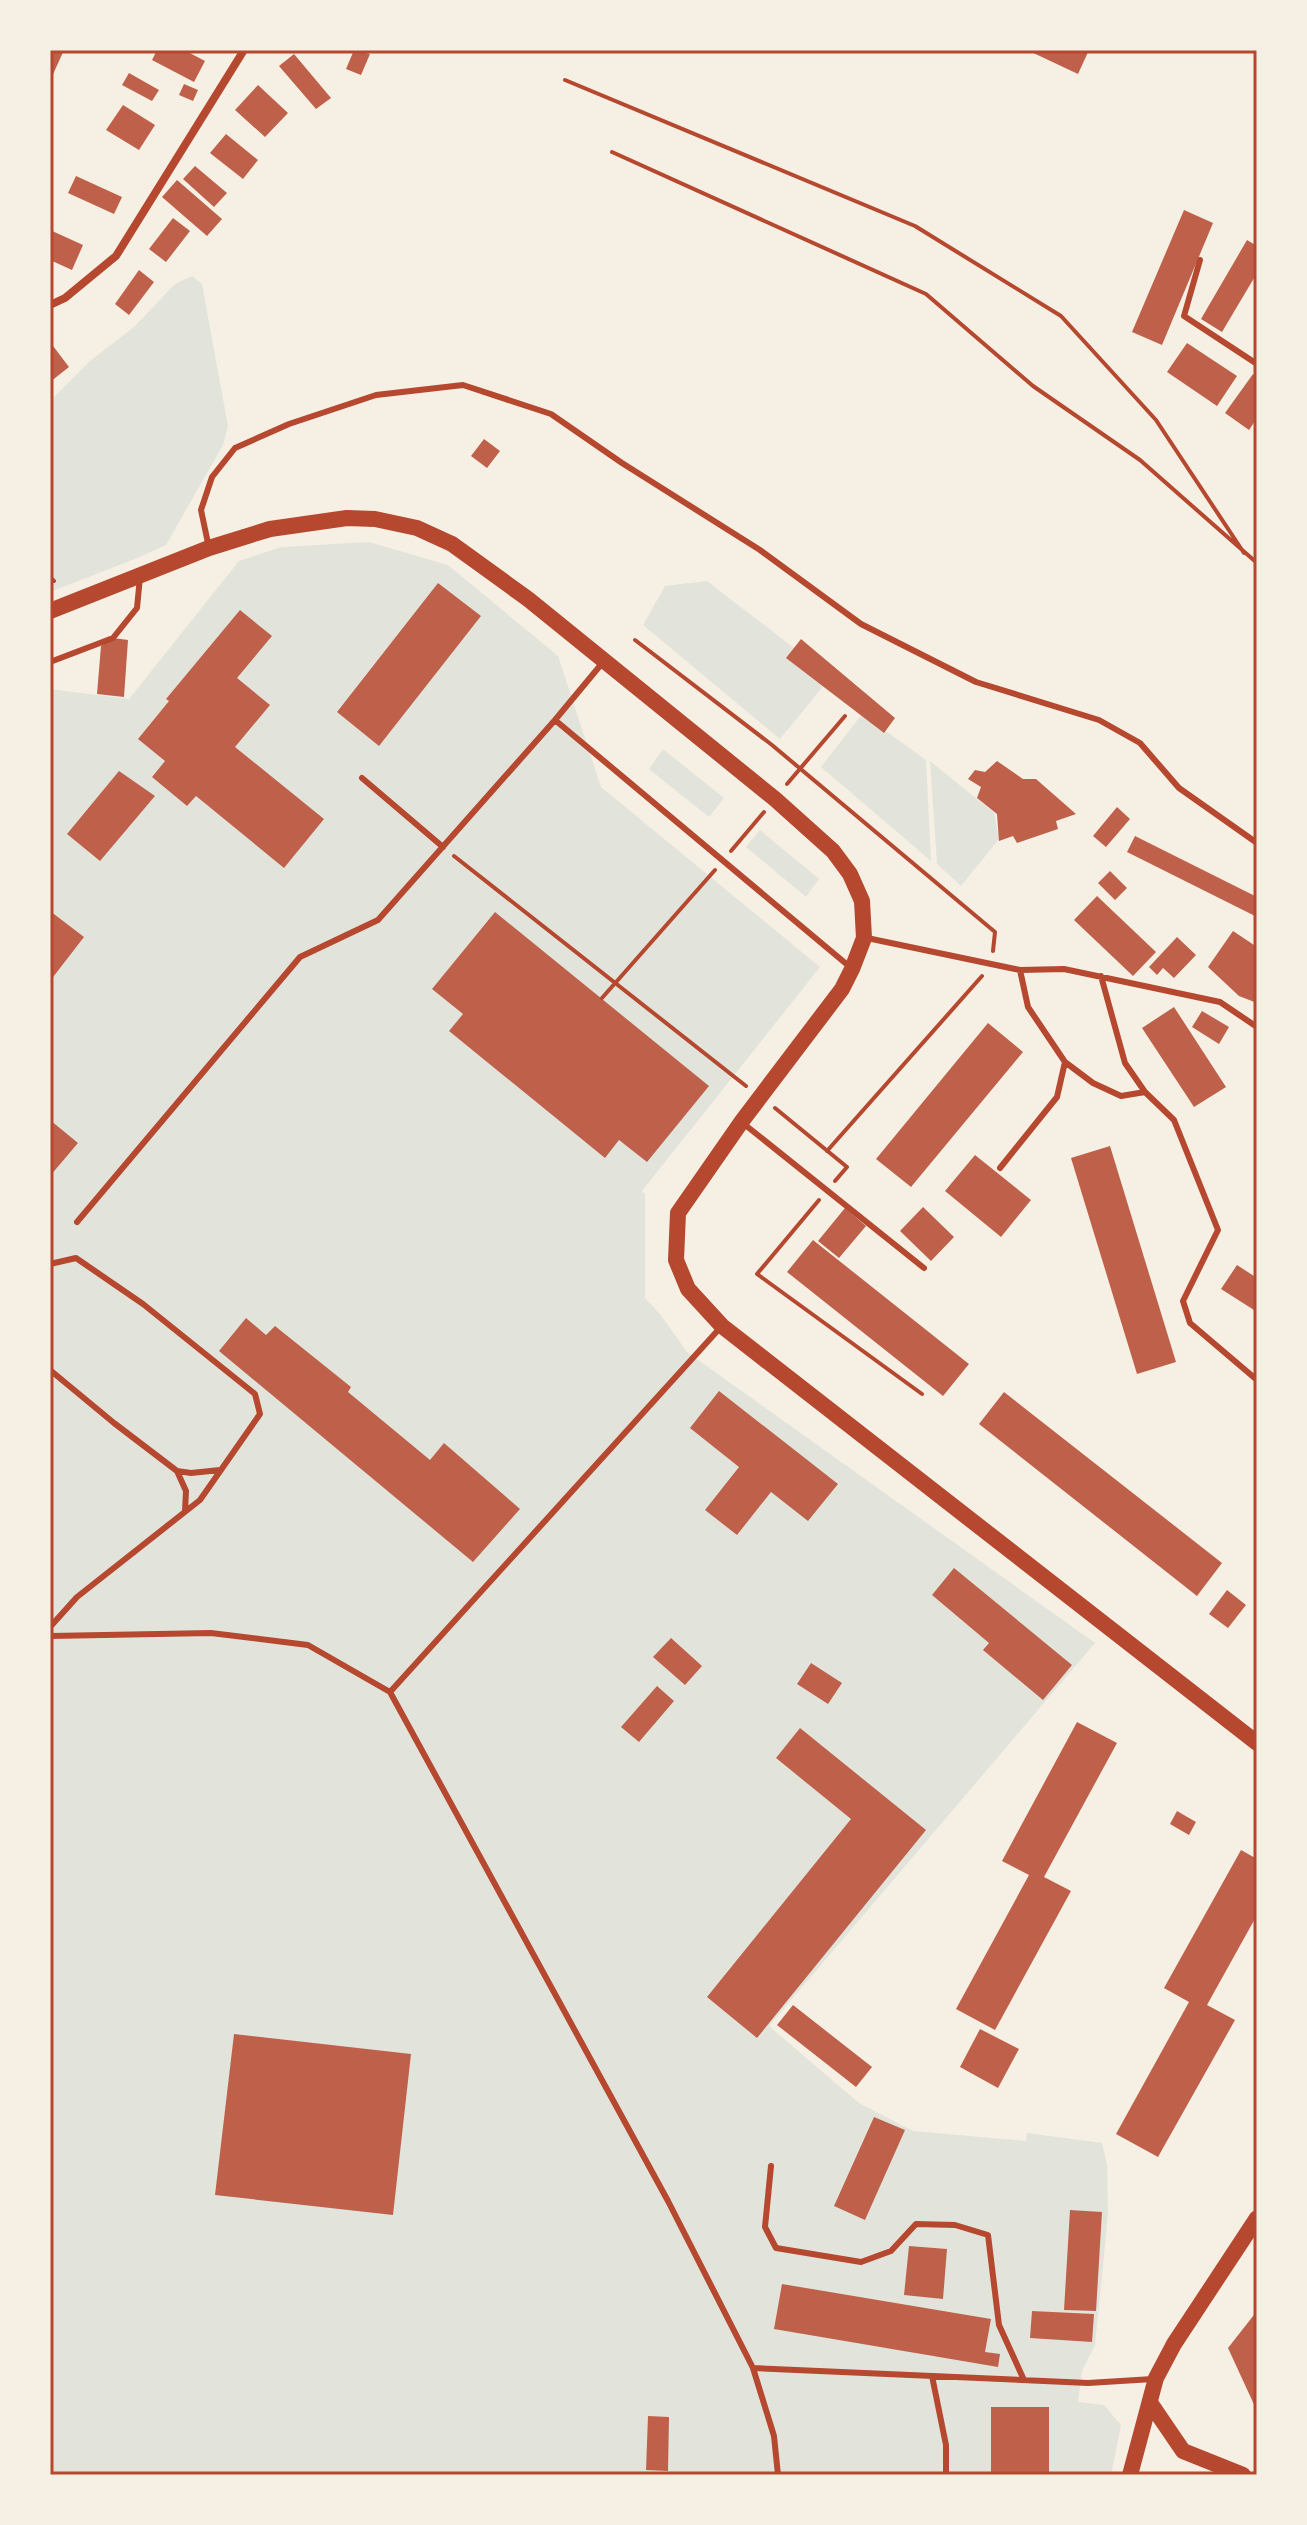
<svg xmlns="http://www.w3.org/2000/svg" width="1307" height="2525" viewBox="0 0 1307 2525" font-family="'Golos Text',sans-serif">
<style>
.green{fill:#e2e4dc}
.building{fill:#bf614a}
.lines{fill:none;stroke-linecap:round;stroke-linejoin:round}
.path{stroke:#b5482f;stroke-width:4}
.service{stroke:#b5482f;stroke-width:6}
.minor{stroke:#b5482f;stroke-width:8}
.secondary{stroke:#b5482f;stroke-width:16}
.neatline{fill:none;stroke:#b5482f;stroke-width:3}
</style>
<rect width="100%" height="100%" fill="#f6efe4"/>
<path class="green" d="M192 276 202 284 228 426 223 445 166 545 135 559 50 592V401L89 362 135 326 175 284Z
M369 542 448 565 558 656 601 787 820 967 642 1191 645 1194V1298L660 1314 687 1352 1095 1643 769 2026 859 2103 913 2131 1026 2141 1027 2133 1102 2143 1107 2165 1108 2212 1103 2266 1095 2345 1082 2371 1078 2402 1104 2405 1121 2425 1111 2475H50V689L129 699 239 561 281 547Z
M707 581 794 648 825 684 780 739 643 625 665 586Z
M862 714 926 760 931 861 821 767Z
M663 749 724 798 709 817 649 769Z
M930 761 994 813 999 839 961 886 937 864Z
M760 830 819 879 806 897 746 847Z"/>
<path class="building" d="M50 50H64L50 81Z
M157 50H184L205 61 194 82 152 60Z
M354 50 370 54 361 75 346 69Z
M1027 50H1089L1078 74Z
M294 54 331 98 316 109 279 66Z
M129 73 159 90 152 101 122 85Z
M184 84 198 90 193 101 179 95Z
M258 85 288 113 265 137 235 110Z
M123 105 155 125 139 150 106 130Z
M226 134 258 160 243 179 210 153Z
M195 166 227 193 214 207 183 179Z
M76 176 122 197 114 214 68 193Z
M177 180 222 219 207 236 162 197Z
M1184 210 1213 223 1162 345 1132 332Z
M173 218 190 231 166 262 149 249Z
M50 230 83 245 72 270 50 260Z
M1247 240 1257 246V273L1222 332 1201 319Z
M139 270 154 282 129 315 115 304Z
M50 342 69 367 50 382Z
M1187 343 1237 376 1217 406 1167 372Z
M1253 374 1257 377V418L1249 430 1225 413Z
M484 439 500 451 487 468 471 456Z
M438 583 481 616 379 746 337 712Z
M240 610 272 636 237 678 270 705 235 747 324 819 284 868 196 796 187 806 152 777 165 761 138 739 169 701 166 699Z
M113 638 128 640 124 697 97 694 101 646Z
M801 639 895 718 884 733 786 658Z
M997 761 1023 779H1036L1076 814 1056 821 1058 829 1017 843 1013 836 999 841 997 814 977 798 981 787 968 779 975 770 985 772Z
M119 771 155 796 100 861 67 834Z
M1117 807 1130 819 1106 847 1093 836Z
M1135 836 1257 897V917L1127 852Z
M1110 871 1127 888 1115 900 1098 883Z
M1097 896 1156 952 1133 976 1074 920Z
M50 911 84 937 50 981Z
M495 912 709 1086 647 1162 619 1140 605 1158 449 1031 463 1014 432 989Z
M1233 931 1257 947V1003L1239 996 1208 967Z
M1177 937 1196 955 1174 978 1163 968 1157 975 1149 967Z
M1174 1007 1226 1087 1194 1107 1142 1028Z
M1202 1011 1229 1027 1219 1044 1192 1027Z
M988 1023 1023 1052 911 1187 876 1159Z
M50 1120 78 1143 50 1176Z
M1110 1146 1176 1362 1137 1374 1071 1158Z
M975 1155 1031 1200 1001 1237 945 1191Z
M923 1207 954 1237 931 1261 900 1231Z
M845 1208 866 1226 839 1258 818 1241Z
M813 1240 969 1364 943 1396 787 1272Z
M1237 1265 1257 1278V1306L1254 1310 1221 1289Z
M246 1318 266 1335 275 1326 351 1387 348 1392 430 1460 444 1443 520 1509 473 1562 219 1351Z
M719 1391 838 1484 808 1521 771 1492 737 1535 705 1510 739 1467 690 1428Z
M1004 1392 1222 1563 1197 1596 979 1424Z
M954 1568 1072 1665 1043 1700 983 1650 989 1643 932 1595Z
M1227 1590 1246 1605 1228 1628 1209 1614Z
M671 1638 702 1666 685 1685 653 1657Z
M811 1663 842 1683 828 1704 797 1684Z
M657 1686 674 1701 639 1742 621 1727Z
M1077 1722 1117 1743 1044 1877 1071 1891 995 2030 956 2009 1029 1875 1002 1861Z
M800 1728 926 1830 757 2038 707 1997 851 1819 776 1758Z
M1177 1811 1196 1822 1189 1835 1170 1824Z
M1241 1850 1257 1859V1915L1207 2005 1235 2020 1158 2157 1116 2134 1189 2002 1164 1988Z
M793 2005 872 2067 856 2087 777 2025Z
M980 2029 1019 2049 998 2088 960 2067Z
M234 2034 411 2054 393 2215 215 2195Z
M874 2117 905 2130 865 2220 834 2206Z
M1070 2210 1102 2212 1096 2311 1064 2310Z
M909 2246 947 2249 943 2299 904 2295Z
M782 2284 991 2319 985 2352 1000 2354 998 2367 774 2329Z
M1032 2311 1094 2314 1092 2342 1030 2338Z
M1257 2311V2411L1228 2348Z
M991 2407H1049V2475H991Z
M648 2416 669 2417 668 2471 646 2470Z"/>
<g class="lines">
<path class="path" d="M565 80 915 226 1061 316 1156 420 1244 553
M612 152 926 294 1033 386 1140 460 1257 563
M50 577 54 581
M635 640 772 745 995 932 993 951
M787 784 845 716
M731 851 764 812
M454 856 746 1086
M602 998 715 870
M775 1108 847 1167 835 1181
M827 1151 982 976
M819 1200 757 1274 922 1394"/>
<path class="service" d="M1200 260 1184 316 1257 364
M209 548 201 510 212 477 235 448 289 424 376 395 463 385 551 414 622 463 760 550 861 624 976 682 1099 720 1140 743 1179 788 1257 843
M50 662 113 638 137 608 140 577
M555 720 850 967
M362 778 443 847
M867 938 1020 970 1064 969 1220 1002 1257 1027
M1101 976 1125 1063 1145 1092 1174 1120 1218 1230 1183 1301 1190 1323 1257 1380
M1065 1062 1093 1083 1121 1096 1145 1092
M744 1124 924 1268
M1000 1168 1057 1097 1065 1062 1028 1007 1020 970
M77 1222 300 957 378 920 555 720 604 661
M50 1264 76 1258 143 1304 255 1394 260 1414 200 1500 77 1597 50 1627
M720 1328 390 1692 668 2201 753 2368 774 2436 778 2475
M50 1370 114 1423 177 1471 191 1473 220 1470
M177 1471 186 1491 185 1511
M50 1636 211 1633 308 1645 390 1692
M771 2166 765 2227 776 2248 861 2262 891 2251 916 2224 955 2225 988 2235 999 2325 1024 2380
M753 2368 1088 2383 1153 2379
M932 2376 946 2445V2475"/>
<path class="minor" d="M50 305 65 298 116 256 244 50"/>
<path class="secondary" d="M50 611 209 548 270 529 347 518 375 519 417 528 452 544 528 599 775 799 833 851 850 874 862 901 864 938 852 969 842 989 742 1121 678 1213 676 1260 688 1289 722 1326 1257 1743
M1151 2404 1183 2451 1243 2475
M1130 2475 1156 2378 1174 2344 1257 2218"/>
</g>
<rect width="1307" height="2525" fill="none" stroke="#f6efe4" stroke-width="104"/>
<rect x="52" y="52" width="1203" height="2421" class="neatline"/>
</svg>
